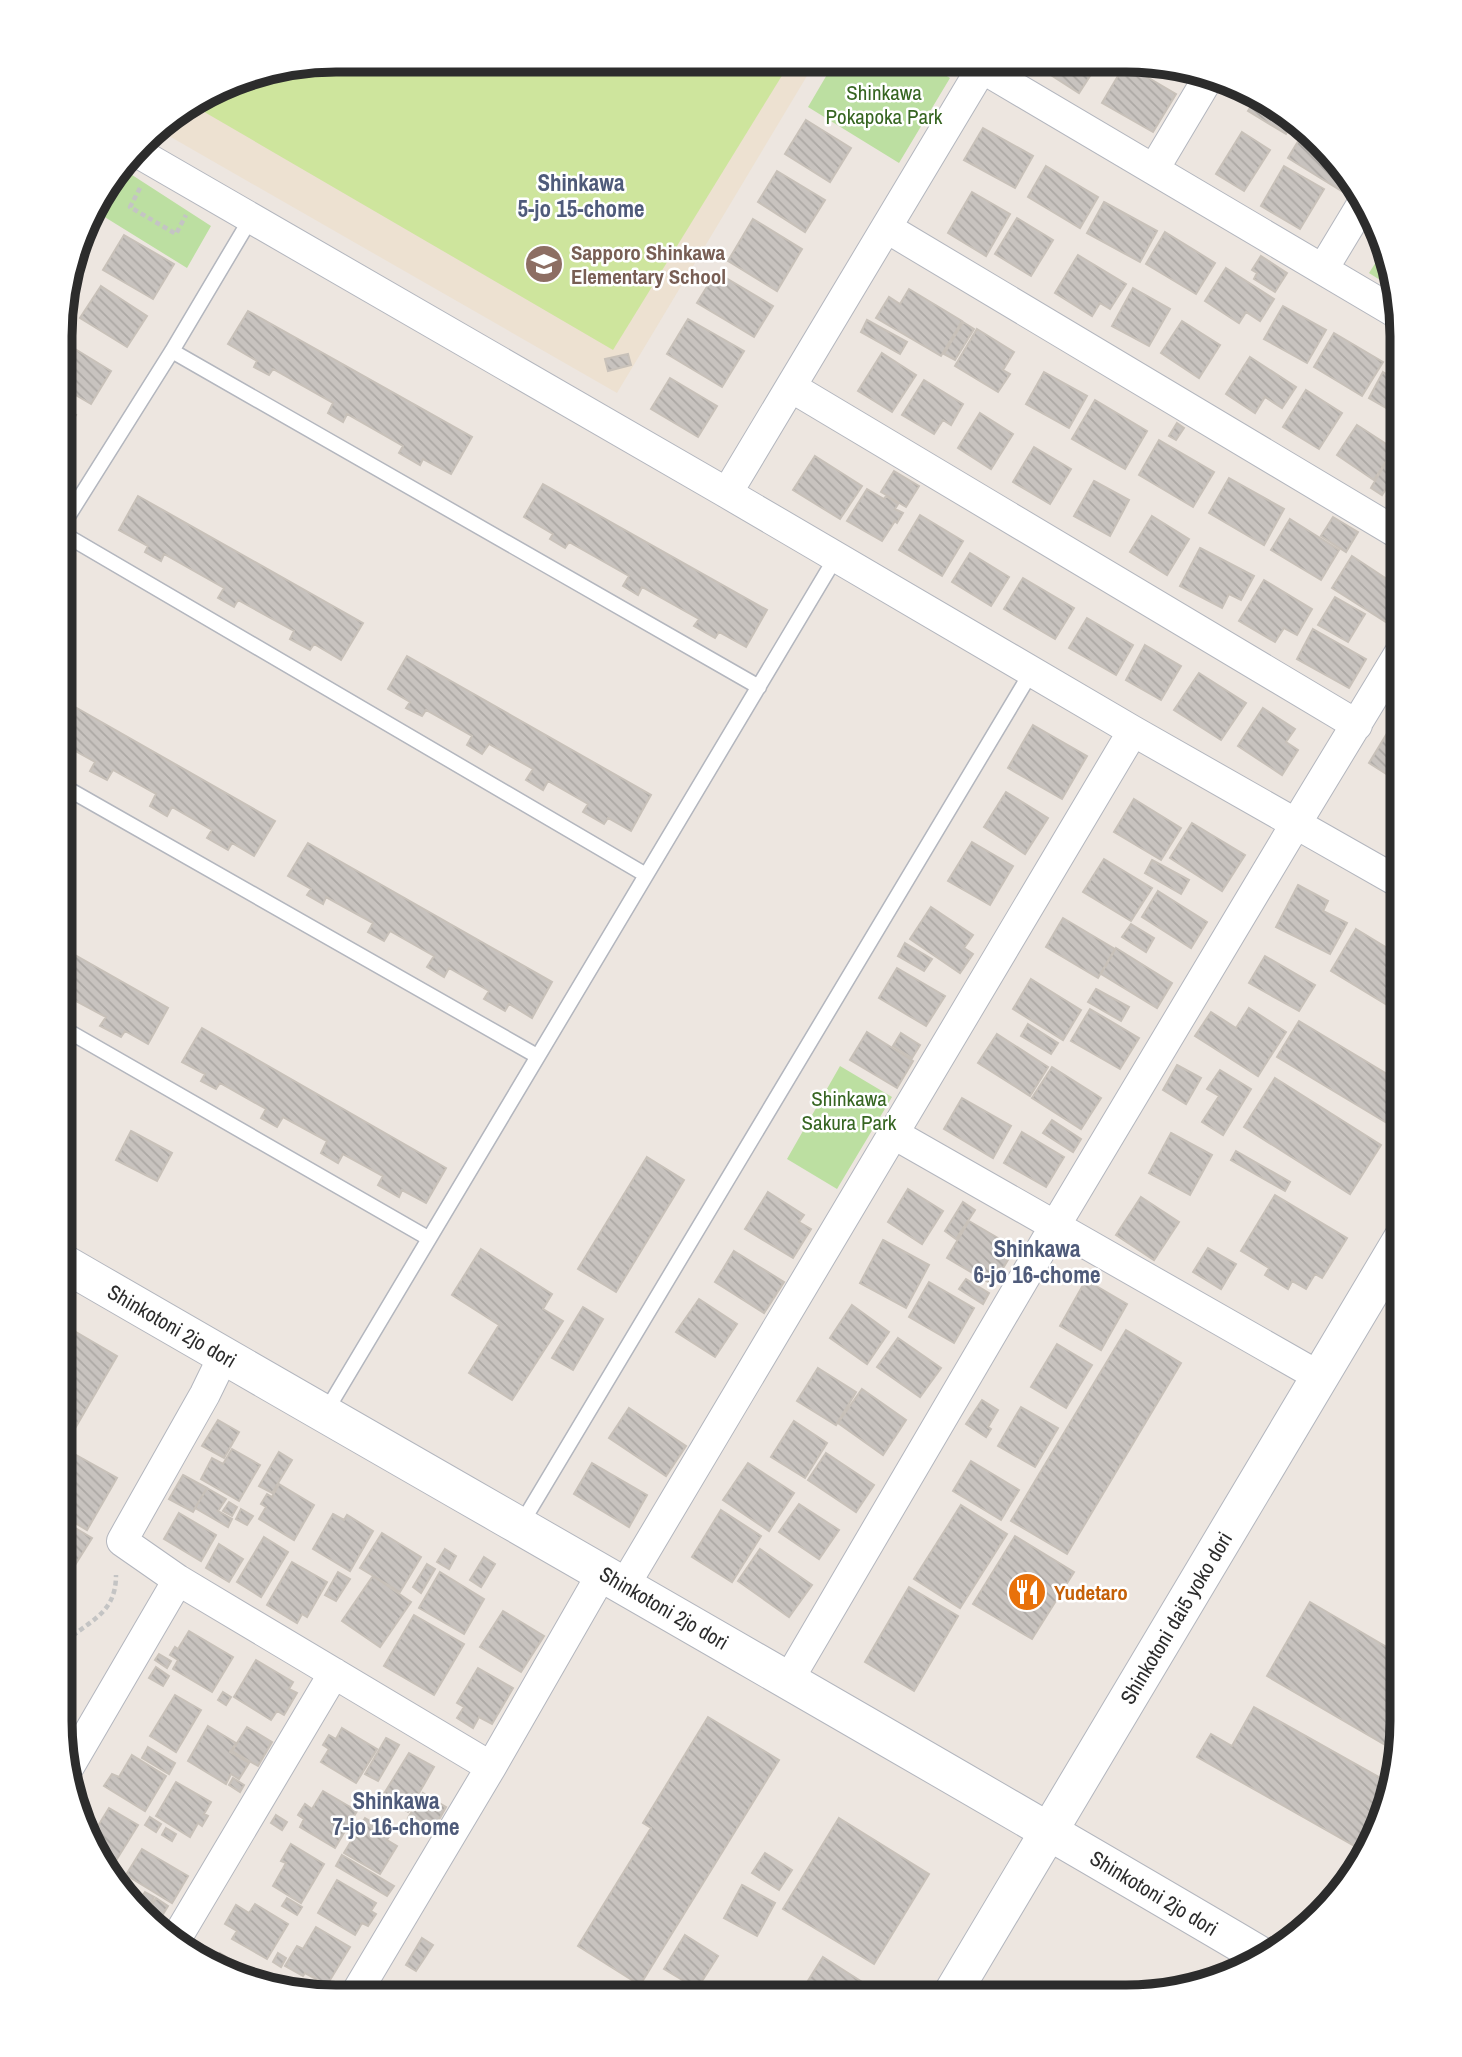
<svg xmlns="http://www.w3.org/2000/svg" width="1462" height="2057" viewBox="0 0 1462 2057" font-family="'Archivo Narrow',sans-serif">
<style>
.education{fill:#ede1d1}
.park{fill:#bcdfa1}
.pitch{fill:#cee59d}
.building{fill:url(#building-back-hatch);stroke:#c8c1b9;stroke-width:2}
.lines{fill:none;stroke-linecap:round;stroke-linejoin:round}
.service-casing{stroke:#b3b6be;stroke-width:17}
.minor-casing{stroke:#b3b6be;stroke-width:32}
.tertiary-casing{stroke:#b3b6be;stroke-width:39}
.path{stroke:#c4c4c4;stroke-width:4.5;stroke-dasharray:5 3.5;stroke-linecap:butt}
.service{stroke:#fff;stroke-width:14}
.minor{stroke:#fff;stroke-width:30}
.tertiary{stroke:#fff;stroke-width:37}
.labels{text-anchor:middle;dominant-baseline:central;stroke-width:5;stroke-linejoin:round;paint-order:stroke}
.park-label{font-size:21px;fill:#366521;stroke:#fff}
.education-label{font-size:21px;font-weight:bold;fill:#785e54;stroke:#fff;text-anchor:start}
.street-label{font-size:21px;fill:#2c2c2c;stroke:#fff}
.food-label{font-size:21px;font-weight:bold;fill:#c56008;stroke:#fff;text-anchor:start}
.neighbourhood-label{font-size:23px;font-weight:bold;fill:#4f5b7a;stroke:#fff}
.rim{fill:none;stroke:#2c2c2c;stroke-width:9}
</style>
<defs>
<pattern id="building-back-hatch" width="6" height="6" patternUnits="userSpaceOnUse" patternTransform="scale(1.75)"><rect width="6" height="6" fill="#c8c3bf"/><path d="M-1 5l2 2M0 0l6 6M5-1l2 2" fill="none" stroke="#aca8a4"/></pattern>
</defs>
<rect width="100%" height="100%" fill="#ede6e0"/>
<path class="education" d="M335 60 816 61 617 393 169 136 167 120 246 74Z"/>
<path class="park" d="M835 61H923L950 78 899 163 808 107Z
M129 173 211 226 187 268 103 216Z
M1383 251 1391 287 1369 273Z
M840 1066 892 1097 837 1189 787 1159Z"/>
<path class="pitch" d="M335 60 791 61 613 350 194 106 246 74Z"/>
<path class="building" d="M1048 62H1099L1079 93 1043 70Z
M1125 64 1176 94 1153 132 1102 103Z
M1258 95 1296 118 1286 134 1248 111Z
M806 120 851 148 830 182 785 154Z
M983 128 1033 156 1015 188 964 160Z
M1305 130 1349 183 1343 192 1288 158Z
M1242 132 1270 150 1244 191 1216 174Z
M1046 166 1098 197 1080 228 1028 197Z
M1284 166 1324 189 1300 229 1261 206Z
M777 171 825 200 805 232 758 202Z
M972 192 1010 214 986 256 948 233Z
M1104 202 1157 231 1140 262 1087 233Z
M1017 218 1053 240 1031 276 995 254Z
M753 219 802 249 777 291 728 261Z
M1165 232 1215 263 1196 294 1146 264Z
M124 235 174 264 153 299 103 270Z
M1078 255 1126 284 1110 309 1100 303 1092 316 1055 293Z
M1261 256 1287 273 1275 292 1254 279 1257 273 1252 270Z
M1226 268 1274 299 1260 321 1246 312 1239 323 1205 301Z
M716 272 773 306 754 337 697 303Z
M101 286 147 316 127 347 80 318Z
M1133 288 1170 309 1149 346 1112 326Z
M909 289 962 321 941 356 876 318 889 297 900 304Z
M62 302 73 308 65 322 62 320Z
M1283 306 1326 330 1307 363 1264 339Z
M248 311 472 437 451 474 423 459 420 465 399 453 403 446 347 414 343 422 328 413 333 403 273 369 269 375 254 367 257 361 228 344Z
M688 319 744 351 722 387 667 354Z
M867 320 907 342 900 354 861 332Z
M1182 321 1220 345 1199 378 1161 353Z
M963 322 974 329 955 360 944 354Z
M977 329 1014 352 1003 370 1010 374 998 392 955 366Z
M1334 333 1383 362 1362 396 1314 367Z
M62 341 111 371 91 404 62 387Z
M882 353 916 375 892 412 858 391Z
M628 354 631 365 608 371 605 359Z
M1250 357 1296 387 1282 408 1265 397 1255 413 1226 394Z
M1044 372 1087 396 1069 428 1026 404Z
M1383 372 1402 383V417L1369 398Z
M670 378 717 406 698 437 651 409Z
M924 380 963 404 951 425 943 420 934 434 902 415Z
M1306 390 1342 413 1319 449 1283 427Z
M1095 400 1147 431 1125 469 1072 439Z
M62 407 76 415 62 440Z
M980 413 1013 434 991 469 958 448Z
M1177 423 1184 428 1176 440 1169 436Z
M1357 425 1394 449 1374 480 1337 455Z
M1159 440 1214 472 1193 507 1139 475Z
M1034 447 1071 469 1050 504 1013 482Z
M815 456 862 486 840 519 793 490Z
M1386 462 1398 470 1382 495 1371 488Z
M894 471 919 486 906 507 881 492Z
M1402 472V505L1387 496Z
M1229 478 1284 509 1264 545 1209 513Z
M1094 481 1129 500 1110 536 1074 516Z
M543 484 767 610 746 647 719 632 715 638 694 626 699 619 642 587 638 595 623 586 629 576 569 542 565 548 550 539 553 534 524 517Z
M867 489 884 499 886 496 898 504 895 509 903 513 897 523 895 521 882 541 847 521Z
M138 496 363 623 341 660 314 644 310 650 290 639 294 631 238 600 234 607 218 598 224 588 164 554 161 561 145 552 148 546 119 530Z
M920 515 963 541 942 576 899 550Z
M1152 516 1189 539 1167 575 1130 552Z
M1333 517 1358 532 1346 552 1321 536Z
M1290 519 1339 550 1321 580 1271 550Z
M1200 548 1254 576 1241 600 1229 594 1222 608 1180 586Z
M970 553 1009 577 991 606 952 582Z
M1352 556 1402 589V596L1386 622 1332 588Z
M1023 578 1074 608 1055 639 1004 609Z
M1264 580 1312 609 1297 635 1284 628 1275 642 1239 621Z
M1335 597 1365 614 1348 642 1318 625Z
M1087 618 1133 645 1116 675 1069 648Z
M1313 629 1366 659 1349 688 1297 659Z
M1145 645 1181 666 1161 700 1126 680Z
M407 656 651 795 631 831 608 818 604 824 583 812 588 804 548 781 543 790 526 780 533 769 489 744 482 754 467 745 472 736 426 710 422 716 406 708 410 702 388 689Z
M1199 673 1246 703 1221 740 1174 710Z
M61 699 275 821 254 856 232 843 228 850 207 838 212 830 172 807 167 816 150 806 156 794 113 770 107 780 90 771 95 762 61 743Z
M1263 708 1295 729 1286 742 1298 750 1282 775 1238 746Z
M1394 722 1402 727V784L1369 763Z
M1033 725 1087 756 1062 799 1008 768Z
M1006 792 1048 818 1025 854 984 827Z
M1134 799 1181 828 1161 860 1114 832Z
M1192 823 1245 855 1222 891 1170 858Z
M972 842 1013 866 990 905 948 881Z
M308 843 552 982 532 1018 509 1004 505 1011 484 999 489 991 449 968 444 977 427 967 434 956 390 931 384 941 368 932 373 923 326 897 323 904 307 895 311 889 288 876Z
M1104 859 1152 888 1131 921 1083 892Z
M1152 860 1189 880 1181 894 1145 873Z
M1298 885 1328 901 1323 911 1347 923 1330 954 1276 927Z
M1158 891 1207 922 1191 948 1142 917Z
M931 907 973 935 964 948 973 954 960 973 910 939Z
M1063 918 1115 949 1098 978 1046 947Z
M1131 924 1154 938 1146 952 1122 937Z
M1356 929 1402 957V1014L1331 971Z
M905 943 932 959 924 971 898 956Z
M61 947 168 1008 148 1044 125 1031 121 1037 100 1026 106 1017 65 995 61 1003Z
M1116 948 1172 983 1157 1008 1101 974Z
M1265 956 1315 985 1299 1011 1249 983Z
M897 968 945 996 926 1026 879 998Z
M1031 979 1081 1010 1063 1040 1013 1009Z
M1096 989 1129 1007 1121 1021 1088 1002Z
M1249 1008 1286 1032 1258 1076 1195 1036 1211 1012 1236 1028Z
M1090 1009 1139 1038 1120 1069 1071 1041Z
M1299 1021 1402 1083V1132L1277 1057Z
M1028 1024 1058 1043 1051 1054 1021 1036Z
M202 1028 446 1168 426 1203 402 1190 399 1197 378 1185 383 1176 343 1154 338 1163 321 1153 327 1141 283 1117 277 1127 261 1118 266 1109 220 1083 216 1089 201 1081 205 1074 182 1062Z
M867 1032 913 1061 897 1088 850 1060Z
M901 1033 920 1045 912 1058 893 1046Z
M997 1034 1048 1067 1030 1096 978 1063Z
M1177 1065 1201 1078 1186 1104 1163 1090Z
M1052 1067 1101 1098 1081 1129 1032 1098Z
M1220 1070 1251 1089 1223 1135 1202 1122 1219 1096 1207 1089Z
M1275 1078 1381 1145 1350 1194 1244 1127Z
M962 1098 1011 1126 993 1158 944 1129Z
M1052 1120 1081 1139 1073 1152 1043 1133Z
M131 1131 172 1153 157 1181 116 1160Z
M1022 1132 1064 1157 1046 1187 1004 1163Z
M1171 1133 1212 1155 1190 1195 1149 1173Z
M1236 1151 1290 1182 1285 1191 1231 1160Z
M647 1157 684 1180 616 1292 578 1269Z
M908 1189 943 1211 922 1244 888 1222Z
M768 1192 804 1215 799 1222 811 1229 793 1258 745 1229Z
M1275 1195 1347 1238 1322 1278 1315 1274 1306 1289 1292 1281 1288 1289 1265 1275 1269 1268 1241 1251Z
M1141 1197 1179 1222 1154 1260 1116 1235Z
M963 1202 975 1210 956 1239 945 1231Z
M969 1221 1015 1248 993 1285 947 1258Z
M883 1240 929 1265 906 1308 860 1283Z
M1208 1248 1236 1264 1221 1289 1193 1272Z
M481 1249 552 1294 543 1309 563 1321 512 1400 469 1373 499 1325 452 1295Z
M734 1251 784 1282 764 1313 715 1282Z
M966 1279 989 1293 983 1304 959 1289Z
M1086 1280 1127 1304 1101 1350 1060 1326Z
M929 1282 974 1308 954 1343 909 1317Z
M699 1299 737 1324 715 1357 676 1332Z
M852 1305 889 1332 867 1364 830 1338Z
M583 1307 603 1319 573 1370 552 1358Z
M1126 1330 1181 1363 1067 1554 1011 1521Z
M76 1332 117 1356 63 1449 60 1447V1360Z
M898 1338 941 1368 920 1397 877 1367Z
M1057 1344 1092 1365 1066 1408 1031 1387Z
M818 1368 856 1392 836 1425 797 1401Z
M862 1389 906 1420 883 1455 838 1423Z
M982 1400 998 1410 988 1427 991 1429 986 1437 966 1424Z
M1021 1407 1058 1428 1035 1467 998 1446Z
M629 1408 686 1446 666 1476 609 1438Z
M218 1420 239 1432 224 1458 202 1446Z
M794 1421 827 1443 805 1478 771 1457Z
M232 1449 260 1465 239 1501 201 1479 212 1458 223 1464Z
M69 1451 117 1478 87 1530 60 1514V1466Z
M279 1452 292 1460 272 1493 259 1486Z
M826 1453 874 1485 856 1512 808 1480Z
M971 1461 1019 1490 1001 1520 953 1491Z
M592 1463 647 1495 629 1527 574 1494Z
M748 1463 794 1493 769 1531 723 1500Z
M183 1475 207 1488 193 1512 169 1499Z
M279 1484 314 1505 294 1540 259 1519 266 1507 261 1504 267 1494 272 1497Z
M207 1488 226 1499 218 1511 232 1519 228 1527 195 1508Z
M229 1502 237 1507 232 1516 223 1511Z
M799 1504 839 1530 819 1559 779 1532Z
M961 1505 1007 1534 960 1608 914 1579Z
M241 1509 253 1516 247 1525 236 1519Z
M721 1510 761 1536 732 1582 692 1557Z
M179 1513 216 1535 201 1561 164 1539Z
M333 1514 344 1520 347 1515 373 1531 350 1571 313 1549Z
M60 1519 92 1538 65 1581 60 1578Z
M382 1533 421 1557 400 1592 360 1568Z
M1015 1536 1074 1572 1032 1639 973 1604Z
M264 1537 288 1552 261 1597 237 1582Z
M219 1544 243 1559 229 1582 206 1568Z
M445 1549 456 1556 449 1569 437 1562Z
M760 1549 812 1585 789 1617 738 1581Z
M484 1557 495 1564 481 1587 470 1580Z
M292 1562 327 1582 307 1617 302 1614 297 1623 267 1605Z
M427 1564 435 1569 421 1593 413 1587Z
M338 1572 350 1579 336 1601 325 1595Z
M440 1572 484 1599 464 1634 419 1608Z
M373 1576 411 1602 380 1647 342 1621Z
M909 1587 958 1616 914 1691 865 1662Z
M1310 1602 1402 1656V1740L1399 1753 1267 1676Z
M503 1611 544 1636 521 1672 480 1647Z
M414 1615 464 1644 434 1695 384 1666Z
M189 1631 233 1657 212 1692 173 1669 178 1660 170 1655 175 1647 178 1649Z
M159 1654 171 1661 167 1668 155 1660Z
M256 1660 293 1682 289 1689 297 1693 284 1715 277 1711 271 1720 234 1697Z
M156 1667 169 1676 163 1686 149 1678Z
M478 1668 513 1688 492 1724 479 1717 473 1728 457 1718 464 1707 457 1703Z
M223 1692 231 1697 226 1705 218 1700Z
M175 1695 201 1710 176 1752 150 1736Z
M1254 1707 1393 1785 1388 1811 1367 1853 1197 1757 1211 1734 1232 1746Z
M708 1717 779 1760 640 1985 578 1946 651 1828 643 1823Z
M208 1726 236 1743 230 1752 249 1763 239 1779 231 1774 226 1784 188 1761Z
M247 1727 272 1742 258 1766 232 1751Z
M342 1728 377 1749 356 1783 321 1762 329 1749 323 1745 329 1735 336 1739Z
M386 1738 399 1745 378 1781 365 1774Z
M148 1747 175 1763 169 1774 142 1758Z
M409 1753 434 1767 408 1812 382 1797Z
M132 1755 166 1776 145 1811 104 1786 112 1774 119 1777Z
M233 1778 244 1785 240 1792 229 1785Z
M176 1782 211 1802 204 1814 208 1816 202 1826 198 1823 190 1837 156 1816Z
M323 1791 357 1811 335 1848 300 1827 304 1819 298 1815 305 1804 312 1809Z
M423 1793 446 1807 432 1832 408 1818Z
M109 1808 138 1825 112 1867 102 1861 88 1843 86 1835 88 1831 93 1834Z
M276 1815 287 1822 282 1830 271 1823Z
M150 1817 161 1824 156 1832 145 1825Z
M365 1818 391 1833 387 1840 397 1846 380 1874 344 1853Z
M839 1818 929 1874 874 1964 783 1909Z
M166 1828 176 1834 172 1841 162 1835Z
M291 1844 324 1864 301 1903 273 1886 286 1863 281 1861Z
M142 1849 188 1876 172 1903 126 1875Z
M765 1853 792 1870 779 1890 752 1873Z
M342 1855 394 1886 387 1896 336 1866Z
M337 1880 376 1903 371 1911 376 1914 368 1926 362 1923 355 1935 318 1913Z
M742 1885 775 1903 757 1936 724 1918Z
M145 1892 154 1897 149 1907 139 1901Z
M156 1898 168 1906 162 1916 150 1909Z
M287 1898 302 1907 297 1915 282 1906Z
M255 1904 288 1924 267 1959 232 1939 237 1931 225 1924 236 1905 249 1913Z
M316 1927 350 1947 327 1985 305 1973 303 1976 285 1966 297 1946 303 1949Z
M685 1935 718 1956 697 1989 664 1969Z
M422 1938 433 1945 416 1971 406 1965Z
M220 1953 253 1973 248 1981 230 1977 213 1967Z
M278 1953 286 1958 281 1967 273 1962Z
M823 1957 881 1994 879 1997H808L801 1992Z
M279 1980 304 1995 274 1988Z"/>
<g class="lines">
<defs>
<path id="service" d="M172 351 759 687
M62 526 172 351 251 218
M62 533 646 875
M61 785 537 1056
M61 1027 428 1238
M325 1413 836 557
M520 1526 1032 671"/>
<path id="minor" d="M982 68 1398 314
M135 151 727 493 1133 731 1402 884
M1154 169 1210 75
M887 228 1402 536
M1323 269 1364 201
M791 387 1357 725
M727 493 986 61
M894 1134 1320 1377
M224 1355 205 1394 122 1541 178 1580 491 1767
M624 1586 1133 731
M789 1679 1046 1241 1286 840 1402 649
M70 1765 178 1580
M173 1944 334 1673
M355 1995 491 1767 603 1572"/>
<path id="tertiary" d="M60 1261C462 1494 865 1722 1265 1958
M950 1997 1402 1239"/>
</defs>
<use href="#service" class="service-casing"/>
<use href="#minor" class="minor-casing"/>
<use href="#tertiary" class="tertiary-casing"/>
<path class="path" d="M140 188 130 207 176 234 186 215
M60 1647C85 1621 116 1617 116 1575"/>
<use href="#service" class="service"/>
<use href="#minor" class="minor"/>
<use href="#tertiary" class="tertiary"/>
</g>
<defs>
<symbol id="school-disc" viewBox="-11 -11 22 22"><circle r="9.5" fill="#8d6e63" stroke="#fff"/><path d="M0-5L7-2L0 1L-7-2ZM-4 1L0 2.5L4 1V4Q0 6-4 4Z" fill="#fff"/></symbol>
<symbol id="restaurant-disc" viewBox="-11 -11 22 22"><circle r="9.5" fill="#e8710a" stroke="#fff"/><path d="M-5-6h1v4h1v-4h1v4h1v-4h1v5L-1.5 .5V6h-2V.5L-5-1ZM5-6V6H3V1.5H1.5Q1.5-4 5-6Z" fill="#fff"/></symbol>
</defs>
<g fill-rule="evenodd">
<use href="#school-disc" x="522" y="242" width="44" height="44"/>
<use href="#restaurant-disc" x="1005" y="1570" width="44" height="44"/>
</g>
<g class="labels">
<g class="park-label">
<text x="884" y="92">Shinkawa<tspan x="884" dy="24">Pokapoka Park</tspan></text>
<text x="849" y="1098">Shinkawa<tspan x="849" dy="24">Sakura Park</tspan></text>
</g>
<g class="education-label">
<text x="571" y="252">Sapporo Shinkawa<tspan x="571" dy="24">Elementary School</tspan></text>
</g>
<g class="street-label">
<text transform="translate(172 1326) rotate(30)">Shinkotoni 2jo dori</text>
<text transform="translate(664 1608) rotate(30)">Shinkotoni 2jo dori</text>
<text transform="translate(1176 1618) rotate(-59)">Shinkotoni dai5 yoko dori</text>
<text transform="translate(1154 1893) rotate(31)">Shinkotoni 2jo dori</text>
</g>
<g class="food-label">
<text x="1054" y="1592">Yudetaro</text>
</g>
<g class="neighbourhood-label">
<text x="581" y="182">Shinkawa<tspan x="581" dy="26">5-jo 15-chome</tspan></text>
<text x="1037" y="1248">Shinkawa<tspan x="1037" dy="26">6-jo 16-chome</tspan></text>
<text x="396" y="1800">Shinkawa<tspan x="396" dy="26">7-jo 16-chome</tspan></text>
</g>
</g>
<path d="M0 0H1462V2057H0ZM336 72H1126A264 264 0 0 1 1390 336V1721A264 264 0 0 1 1126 1985H336A264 264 0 0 1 72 1721V336A264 264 0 0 1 336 72Z" fill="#fff" fill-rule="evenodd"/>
<path class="rim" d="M336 72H1126A264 264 0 0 1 1390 336V1721A264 264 0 0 1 1126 1985H336A264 264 0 0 1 72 1721V336A264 264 0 0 1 336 72Z"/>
</svg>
